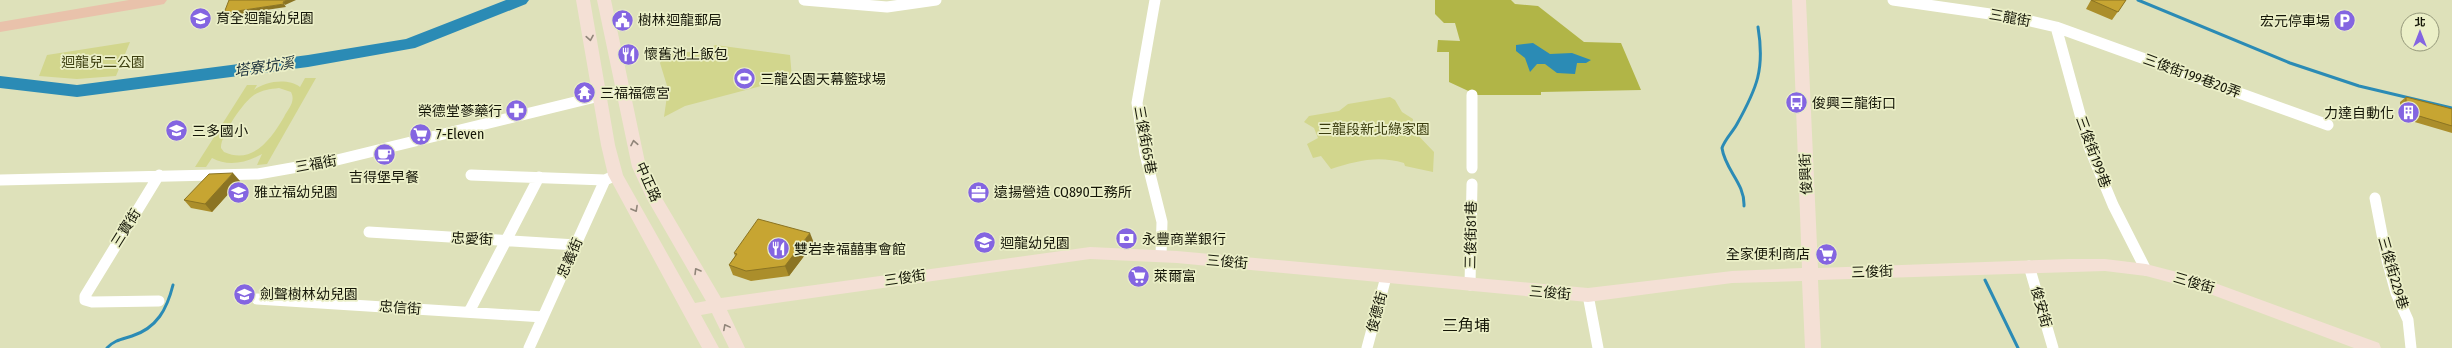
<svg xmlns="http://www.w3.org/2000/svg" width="2452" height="348" viewBox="0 0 2452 348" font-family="'Fira Sans Condensed','Noto Sans TC',sans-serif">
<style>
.green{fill:#d2d68d;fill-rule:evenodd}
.forest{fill:#b1b547}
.water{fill:#2b8bb5}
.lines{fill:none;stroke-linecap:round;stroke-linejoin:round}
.stream{stroke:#2b8bb5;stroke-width:3}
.river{fill:#2b8bb5;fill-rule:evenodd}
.street{stroke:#fff;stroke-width:11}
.secondary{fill:#f4e0d5;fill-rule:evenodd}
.primary{fill:#e9c2ab;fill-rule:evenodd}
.wall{fill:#ab8e2b}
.shaded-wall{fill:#8b7423}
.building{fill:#c7a532;stroke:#8b7423}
.oneway{stroke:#908579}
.labels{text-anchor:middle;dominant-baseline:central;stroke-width:3.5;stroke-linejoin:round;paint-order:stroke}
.poi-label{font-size:14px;fill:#151608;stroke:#ebefc7;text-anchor:start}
.street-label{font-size:14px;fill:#151608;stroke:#ebefc7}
.park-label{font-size:14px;fill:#3b3d0e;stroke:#ebefc7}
.water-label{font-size:15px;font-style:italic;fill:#1d323d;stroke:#ebefc7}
.quarter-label{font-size:16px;fill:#151608;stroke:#ebefc7}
</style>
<rect width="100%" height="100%" fill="#dee1ba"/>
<path class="green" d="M130 42 116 76 77 79 39 76 47 55Z
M715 45 790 55 792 78 685 106 664 117 668 89 660 63 665 52H705Z
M305 78H316L267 164 257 165 262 154C246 163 228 167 212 158L206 167H195L247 85H257L254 90C266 81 288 78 300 87ZM279 88 291 92C296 102 288 109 284 117 271 139 253 165 224 152L221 148C220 136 244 101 254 95 262 90 270 89 279 88Z
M1390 97 1395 100 1402 112 1413 119 1412 129 1434 152 1433 172 1405 166 1404 163C1378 155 1356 161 1331 169L1321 156 1313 158 1307 144 1318 138 1314 128 1304 122 1309 116 1339 111 1348 104Z"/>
<path class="forest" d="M1435 0H1511L1515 4 1538 6 1584 42 1621 43 1641 90 1541 92V95H1477L1449 82V52H1437L1438 40 1460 41 1455 23H1444L1435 14Z"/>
<path class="water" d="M1533 43 1550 54 1572 53 1591 60 1586 63H1577L1575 74 1557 73 1545 64H1537L1530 72 1525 58 1516 51V45Z"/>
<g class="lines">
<path class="stream" d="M2138 0 2290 63 2359 86 2452 108
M1744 206C1745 183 1725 170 1722 148 1725 139 1732 133 1737 124 1757 88 1765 69 1758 27
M1985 280 2018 348
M107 348C114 340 123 339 132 336 157 328 167 309 173 285"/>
<path class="river" d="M506 0H529L526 4 415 48 308 67 77 97 0 88V76L77 85 308 55 406 39Z"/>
<path class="street" d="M804 0 887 7 936 0
M1155 0 1137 103 1145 154 1162 222 1161 256
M1893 0 2018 18 2056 27 2328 125
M2056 27 2089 147 2113 205 2146 270
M1472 95V168
M159 175 85 296V300L92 302 159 301
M471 175 605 180
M0 180 258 174 337 160 624 90
M2375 198 2387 260 2396 293 2408 320 2411 348
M369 232 576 245
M2029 266 2053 348
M1470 285 1472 184
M1588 295 1598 348
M257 299 543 317
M469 312 539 177
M529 348 605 180 616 175
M1367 348 1386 277"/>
<path class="secondary" d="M576 0H590L615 145 623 175 695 303 706 301 647 199 632 167 597 0H611L646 167 659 193 721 298 1090 247 1177 251 1588 288 1732 271 1802 268 1792 0H1806L1818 268 2069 259H2105L2146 264 2204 279 2379 343 2381 348H2354L2202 291 2146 276 2105 271 1818 280 1821 348H1805L1802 281 1732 283 1588 302 1177 263 1090 259 727 310 745 348H729L712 313 701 315 719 348H702L608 175 601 145Z"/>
<path class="primary" d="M129 0H167L164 4 159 5 0 32V22Z"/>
</g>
<path class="wall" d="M2091 0H2126L2112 20 2086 9Z
M2406 97 2452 109V133L2401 118 2400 102Z
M240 181 212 212 191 208 184 200Z
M814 243 789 276 751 281 733 275 729 265 735 256 734 253Z"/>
<path class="shaded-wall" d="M287 0H296L285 5 283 2Z
M284 4 286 7 226 16 224 13Z
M233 173 240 181 212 212 205 204Z
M810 233 814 243 789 276 785 266Z"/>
<path class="building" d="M229 0H287L283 2 284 4 224 13Z
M2091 0H2126L2118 12Z
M2406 97 2452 109V126L2406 112Z
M233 173 205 204 184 200 209 174Z
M758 219 810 233 785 266 746 271 729 265 737 254 734 253Z"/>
<defs><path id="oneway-chevron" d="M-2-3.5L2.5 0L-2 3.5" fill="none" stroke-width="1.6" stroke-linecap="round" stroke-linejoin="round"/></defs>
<g class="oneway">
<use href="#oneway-chevron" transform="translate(590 38) rotate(80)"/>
<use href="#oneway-chevron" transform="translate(634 143) rotate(-101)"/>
<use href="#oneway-chevron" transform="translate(635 209) rotate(61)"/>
<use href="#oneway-chevron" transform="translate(697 271) rotate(-121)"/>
<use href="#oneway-chevron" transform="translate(726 327) rotate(-118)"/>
</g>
<defs>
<symbol id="school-disc" viewBox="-11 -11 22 22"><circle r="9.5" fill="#8465e1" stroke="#ebefc7"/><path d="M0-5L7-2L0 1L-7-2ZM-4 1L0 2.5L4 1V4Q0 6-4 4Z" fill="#fff"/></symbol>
<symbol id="civic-disc" viewBox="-11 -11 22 22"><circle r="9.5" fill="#8465e1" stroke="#ebefc7"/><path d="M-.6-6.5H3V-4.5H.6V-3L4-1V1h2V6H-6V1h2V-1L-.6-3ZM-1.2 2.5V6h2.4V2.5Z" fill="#fff"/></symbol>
<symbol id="parking-disc" viewBox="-11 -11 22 22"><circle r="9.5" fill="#8465e1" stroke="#ebefc7"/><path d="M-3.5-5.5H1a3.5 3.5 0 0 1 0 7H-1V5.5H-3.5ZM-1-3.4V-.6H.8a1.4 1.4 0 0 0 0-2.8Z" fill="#fff"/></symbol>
<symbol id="restaurant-disc" viewBox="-11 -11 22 22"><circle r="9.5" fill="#8465e1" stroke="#ebefc7"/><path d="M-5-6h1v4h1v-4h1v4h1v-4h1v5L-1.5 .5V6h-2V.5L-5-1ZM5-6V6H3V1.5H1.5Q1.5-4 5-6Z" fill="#fff"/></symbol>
<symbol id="stadium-disc" viewBox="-11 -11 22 22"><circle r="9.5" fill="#8465e1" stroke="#ebefc7"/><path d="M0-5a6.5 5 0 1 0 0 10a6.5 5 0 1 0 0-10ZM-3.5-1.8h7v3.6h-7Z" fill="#fff"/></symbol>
<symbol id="temple-disc" viewBox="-11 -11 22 22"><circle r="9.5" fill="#8465e1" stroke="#ebefc7"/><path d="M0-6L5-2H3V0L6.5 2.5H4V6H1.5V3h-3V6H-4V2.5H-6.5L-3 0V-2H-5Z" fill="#fff"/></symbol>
<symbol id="bus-disc" viewBox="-11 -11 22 22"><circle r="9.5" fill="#8465e1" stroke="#ebefc7"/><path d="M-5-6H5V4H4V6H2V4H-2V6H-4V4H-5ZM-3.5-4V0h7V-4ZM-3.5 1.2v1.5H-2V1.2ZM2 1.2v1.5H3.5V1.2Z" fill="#fff"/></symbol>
<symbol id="pharmacy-disc" viewBox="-11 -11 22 22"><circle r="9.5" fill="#8465e1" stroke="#ebefc7"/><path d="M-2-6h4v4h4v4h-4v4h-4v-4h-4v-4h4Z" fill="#fff"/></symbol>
<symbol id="building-disc" viewBox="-11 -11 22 22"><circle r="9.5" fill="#8465e1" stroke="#ebefc7"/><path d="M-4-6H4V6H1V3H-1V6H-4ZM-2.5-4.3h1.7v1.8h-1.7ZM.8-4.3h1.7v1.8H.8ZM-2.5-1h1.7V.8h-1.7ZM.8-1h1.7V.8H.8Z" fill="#fff"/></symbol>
<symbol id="supermarket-disc" viewBox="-11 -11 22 22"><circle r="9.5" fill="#8465e1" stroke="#ebefc7"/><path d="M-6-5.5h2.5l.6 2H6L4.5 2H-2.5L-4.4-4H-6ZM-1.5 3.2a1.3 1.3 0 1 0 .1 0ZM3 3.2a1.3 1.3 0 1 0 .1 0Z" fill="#fff"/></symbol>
<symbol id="cafe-disc" viewBox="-11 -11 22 22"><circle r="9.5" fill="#8465e1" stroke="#ebefc7"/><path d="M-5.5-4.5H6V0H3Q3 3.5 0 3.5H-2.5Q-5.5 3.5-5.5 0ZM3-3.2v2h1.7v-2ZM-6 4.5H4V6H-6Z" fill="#fff"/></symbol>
<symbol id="office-disc" viewBox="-11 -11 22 22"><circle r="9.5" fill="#8465e1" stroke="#ebefc7"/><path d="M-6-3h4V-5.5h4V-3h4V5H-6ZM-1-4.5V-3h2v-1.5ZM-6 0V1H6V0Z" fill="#fff"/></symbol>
<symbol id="bank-disc" viewBox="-11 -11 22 22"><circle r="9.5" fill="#8465e1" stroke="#ebefc7"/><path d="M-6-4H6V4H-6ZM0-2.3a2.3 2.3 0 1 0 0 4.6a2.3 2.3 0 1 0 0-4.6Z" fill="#fff"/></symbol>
</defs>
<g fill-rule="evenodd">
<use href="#school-disc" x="188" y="6" width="25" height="25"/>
<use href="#civic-disc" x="610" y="8" width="25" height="25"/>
<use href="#parking-disc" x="2332" y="8" width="25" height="25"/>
<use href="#restaurant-disc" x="616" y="42" width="25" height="25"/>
<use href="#stadium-disc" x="732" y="66" width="25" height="25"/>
<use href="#temple-disc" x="572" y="80" width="25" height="25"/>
<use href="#bus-disc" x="1784" y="90" width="25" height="25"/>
<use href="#pharmacy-disc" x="504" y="98" width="25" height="25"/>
<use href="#building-disc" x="2396" y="100" width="25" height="25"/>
<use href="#school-disc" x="164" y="118" width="25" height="25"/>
<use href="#supermarket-disc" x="408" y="122" width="25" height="25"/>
<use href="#cafe-disc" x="372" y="142" width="25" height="25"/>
<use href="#school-disc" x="226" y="180" width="25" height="25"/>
<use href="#office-disc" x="966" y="180" width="25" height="25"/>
<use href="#bank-disc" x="1114" y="226" width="25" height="25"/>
<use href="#school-disc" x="972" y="230" width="25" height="25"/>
<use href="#restaurant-disc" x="766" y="236" width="25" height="25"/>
<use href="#supermarket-disc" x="1814" y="242" width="25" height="25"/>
<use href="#supermarket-disc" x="1126" y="264" width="25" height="25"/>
<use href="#school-disc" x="232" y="282" width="25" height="25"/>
</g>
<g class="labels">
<g class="poi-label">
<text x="216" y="18">育全迴龍幼兒園</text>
<text x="638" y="20">樹林迴龍郵局</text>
<text x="2330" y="21" text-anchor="end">宏元停車場</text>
<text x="644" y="54">懷舊池上飯包</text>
<text x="760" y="79">三龍公園天幕籃球場</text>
<text x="600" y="93">三福福德宮</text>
<text x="1812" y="103">俊興三龍街口</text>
<text x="502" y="111" text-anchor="end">榮德堂蔘藥行</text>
<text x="2394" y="113" text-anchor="end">力達自動化</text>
<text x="192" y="131">三多國小</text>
<text x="436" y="134">7-Eleven</text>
<text x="384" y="177" text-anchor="middle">吉得堡早餐</text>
<text x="254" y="192">雅立福幼兒園</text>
<text x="994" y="192">遠揚營造 CQ890工務所</text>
<text x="1142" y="239">永豐商業銀行</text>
<text x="1000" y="243">迴龍幼兒園</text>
<text x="794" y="249">雙岩幸福囍事會館</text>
<text x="1810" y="254" text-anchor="end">全家便利商店</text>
<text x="1154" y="276">萊爾富</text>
<text x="260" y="294">劍聲樹林幼兒園</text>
</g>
<g class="street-label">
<text transform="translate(2010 18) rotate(10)">三龍街</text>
<text transform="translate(2192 76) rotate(20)">三俊街199巷20弄</text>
<text transform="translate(1145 140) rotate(80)">三俊街65巷</text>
<text transform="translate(2093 152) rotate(70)">三俊街199巷</text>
<text transform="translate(316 164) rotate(-10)">三福街</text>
<text transform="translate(1806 174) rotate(-93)">俊興街</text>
<text transform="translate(648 182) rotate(66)">中正路</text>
<text transform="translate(126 228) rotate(-58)">三寶街</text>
<text transform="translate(1471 235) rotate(-89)">三俊街81巷</text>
<text transform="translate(472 239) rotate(3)">忠愛街</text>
<text transform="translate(570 258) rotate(-66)">忠義街</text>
<text transform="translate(1227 262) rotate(5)">三俊街</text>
<text transform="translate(1872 272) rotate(-2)">三俊街</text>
<text transform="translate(2393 273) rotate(74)">三俊街229巷</text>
<text transform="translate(905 278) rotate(-8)">三俊街</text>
<text transform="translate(2194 283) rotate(16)">三俊街</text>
<text transform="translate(1550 293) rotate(5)">三俊街</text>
<text transform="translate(2041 307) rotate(74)">俊安街</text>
<text transform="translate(400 308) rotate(4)">忠信街</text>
<text transform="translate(1377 312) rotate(-75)">俊德街</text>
</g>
<g class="park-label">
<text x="103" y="62">迴龍兒二公園</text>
<text x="1374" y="129">三龍段新北綠家園</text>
</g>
<g class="water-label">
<text transform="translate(264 67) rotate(-8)">塔寮坑溪</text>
</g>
<g class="quarter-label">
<text x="1466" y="325">三角埔</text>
</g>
</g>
<g transform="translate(2420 32)"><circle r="19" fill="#ebefc7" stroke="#95987b"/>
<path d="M0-3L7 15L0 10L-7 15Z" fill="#8465e1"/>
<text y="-6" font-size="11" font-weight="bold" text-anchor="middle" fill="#151608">北</text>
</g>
</svg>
